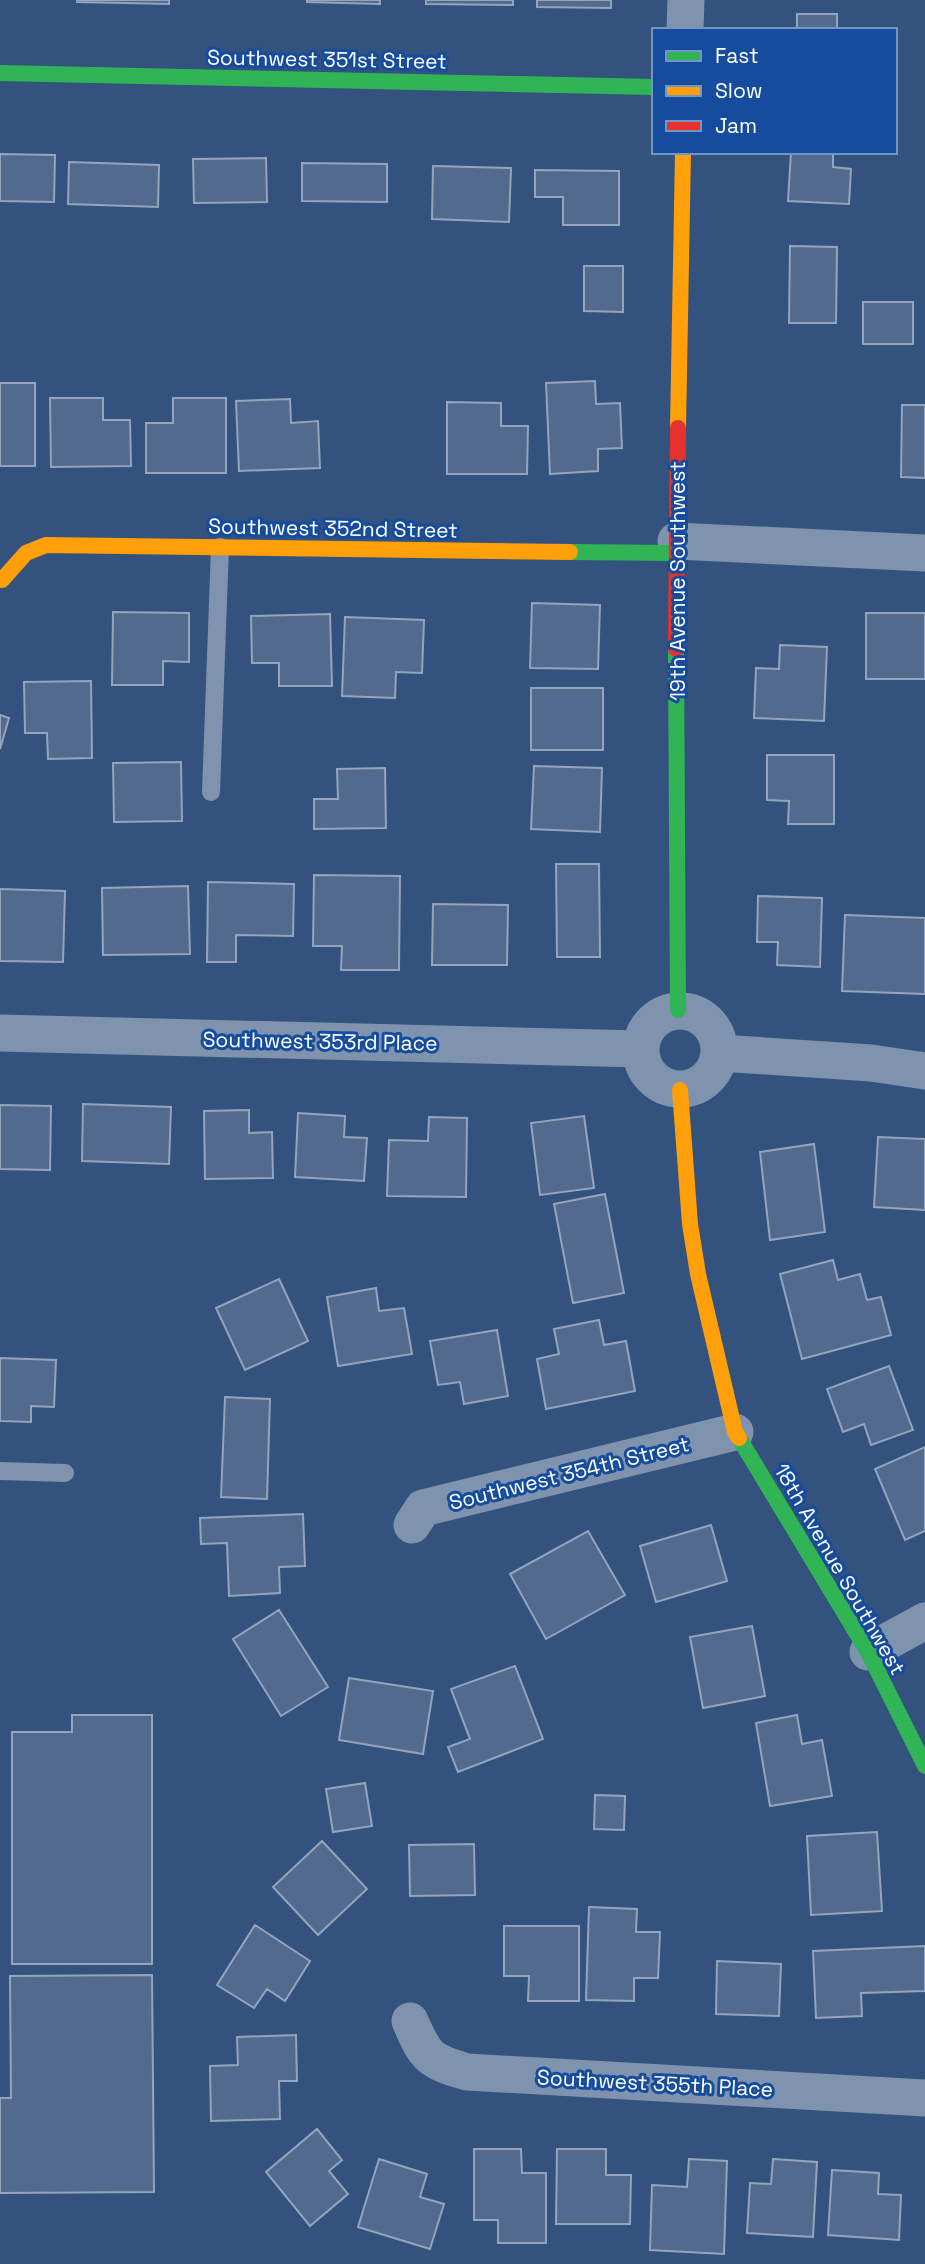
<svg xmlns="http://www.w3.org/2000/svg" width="925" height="2264" viewBox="0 0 925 2264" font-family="'Space Grotesk',sans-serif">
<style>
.building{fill:#516a8d;stroke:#94a4bd;stroke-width:2}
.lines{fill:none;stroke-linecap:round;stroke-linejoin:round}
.lane{stroke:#7f93af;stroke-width:18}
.street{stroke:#7f93af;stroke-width:37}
.fast{stroke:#30b455;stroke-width:16}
.slow{stroke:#ff9f0a;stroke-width:16}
.jam{stroke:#e5322d;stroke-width:16}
.labels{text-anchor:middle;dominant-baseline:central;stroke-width:6;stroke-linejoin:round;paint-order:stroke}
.street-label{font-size:21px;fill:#fff;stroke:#154c9e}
</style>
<rect width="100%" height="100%" fill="#34527e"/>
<path class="building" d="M77 0H169V4L77 2Z
M307 0H380V4L307 2Z
M426 0H513V5L426 4Z
M537 0H611V8L537 7Z
M797 14H837V30H797Z
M791 152H833V167L851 169 849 204 788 201Z
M0 154 55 155 54 202 0 201Z
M266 158 267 202 194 203 193 159Z
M69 162 159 165 158 207 68 204Z
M302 163 387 164V202L302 201Z
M433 166 511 168 509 222 432 219Z
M535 170 619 171V225H563V197H535Z
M790 246 837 247 836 323H789Z
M584 266H623V312L584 311Z
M863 302H913V344H863Z
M595 381 596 404 620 403 622 448 598 449V471L550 474 546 383Z
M0 383H35V466H0Z
M50 398H103V420H130L131 466 51 467Z
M173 398H226V473H146V423H173Z
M290 399 291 423 318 421 320 468 239 471 236 401Z
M447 402 501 403V426H528L527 474H447Z
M902 405H925V478L901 477Z
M532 603 600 605 598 669 530 668Z
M113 612 189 613V662L163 661V685H112Z
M866 613H925V679H866Z
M330 614 332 686H279V663H252L251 616Z
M345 617 424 620 422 673 396 672 395 698 342 696Z
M780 645 827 647 824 721 754 718 756 668 779 669Z
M91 681 92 758 48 759 47 733H25L24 682Z
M531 688H603V750H531Z
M0 715 9 718 0 749Z
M767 755H834V824H788L789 801 767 800Z
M181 762 182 821 114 822 113 763Z
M534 766 602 768 600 832 531 829Z
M385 768 386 828 314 829V799H338L337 769Z
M556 864H599L600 957H557Z
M314 875 400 876 399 970H341L342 946H313Z
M208 882 294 884 293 936 236 935V962H207Z
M188 886 190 954 103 955 102 888Z
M0 889 65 891 63 962 0 961Z
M758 896 822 898 820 967 777 965 778 942H757Z
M433 904 508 905 507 965H432Z
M845 915 925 918V994L842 991Z
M83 1104 171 1107 169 1164 82 1161Z
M0 1105 51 1106 50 1170 0 1169Z
M249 1110V1133L272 1132 273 1178 205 1179 204 1111Z
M298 1113 345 1116 344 1137 367 1138 364 1181 295 1177Z
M584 1116 594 1188 540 1195 531 1123Z
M429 1117 467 1118 466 1197 387 1196 389 1140 428 1141Z
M878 1137 925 1139V1210L874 1207Z
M814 1144 825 1232 770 1240 760 1152Z
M605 1194 624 1293 573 1303 554 1204Z
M833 1260 838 1280 860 1274 867 1300 881 1297 891 1335 802 1359 780 1274Z
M279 1279 308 1341 245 1370 216 1308Z
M376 1288 379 1311 404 1308 412 1354 338 1366 327 1297Z
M599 1320 604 1345 626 1341 635 1391 546 1409 537 1359 559 1354 554 1329Z
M497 1330 508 1396 464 1404 460 1382 438 1385 430 1341Z
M0 1358 56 1360 54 1407 31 1406V1422L0 1421Z
M889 1366 913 1430 871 1445 864 1424 843 1432 827 1389Z
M225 1397 270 1399 267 1499 221 1497Z
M925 1447V1531L905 1540 875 1469Z
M303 1514 305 1566 279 1567 280 1593 229 1596 227 1543 201 1544 200 1518Z
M711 1525 727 1581 656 1602 640 1546Z
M588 1531 625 1595 546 1639 510 1574Z
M279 1610 328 1687 281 1716 233 1639Z
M752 1626 765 1696 703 1708 690 1637Z
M515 1666 543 1739 458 1772 448 1747 470 1739 451 1689Z
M349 1678 433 1691 423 1754 339 1740Z
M72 1715H152V1964H12V1732H72Z
M797 1715 802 1744 822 1740 832 1796 770 1806 756 1723Z
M365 1783 372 1826 333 1832 326 1789Z
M595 1795 625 1796 624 1830 594 1829Z
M877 1832 882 1911 811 1915 807 1836Z
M322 1841 367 1889 318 1935 273 1887Z
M474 1844 475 1895 410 1896 409 1845Z
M589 1907 637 1909 636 1932H660L658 1978H634V2001L586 2000Z
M255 1925 310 1961 285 2001 267 1989 254 2008 217 1985Z
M504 1926H579V2001H528L529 1976H504Z
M925 1946V1991L861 1993 862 2016 816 2018 813 1951Z
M717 1961 781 1964 779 2016 716 2014Z
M152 1975 154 2192 0 2193V2098H11L10 1976Z
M296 2035 297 2081H279L280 2119 211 2121 210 2066 238 2065 237 2037Z
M317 2129 342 2160 329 2171 348 2194 310 2226 266 2172Z
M474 2149H521L522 2173H546V2243H498V2220H474Z
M557 2149H606V2175H631L630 2224H556Z
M379 2159 427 2174 420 2197 444 2204 430 2249 358 2227Z
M689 2159 727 2161 724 2254 650 2250 652 2185 687 2187Z
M773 2159 817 2162 813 2237 747 2233 750 2183 771 2184Z
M832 2170 879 2173 878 2194 901 2195 899 2240 828 2235Z"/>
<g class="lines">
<path class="lane" d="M211 792 220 547
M0 1471 65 1473"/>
<path class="street" d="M685 30 686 0
M676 541 925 553
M641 1050a39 39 0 1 1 78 0a39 39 0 1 1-78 0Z
M0 1033 640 1049
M720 1053 871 1063 925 1071
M412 1525 423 1508 735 1432
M868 1652 925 1621
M410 2021C426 2058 429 2061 467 2072L925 2098"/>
<path class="fast" d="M0 73 654 87
M570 552 676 553
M676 649 678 1010
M739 1438 868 1652 925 1766"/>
<path class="slow" d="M678 428 683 152
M2 580 26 553 46 545 570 552
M680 1090 690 1224 698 1274 735 1432 739 1438"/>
<path class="jam" d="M676 649 678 428"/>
</g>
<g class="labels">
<g class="street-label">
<text transform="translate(327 59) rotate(1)">Southwest 351st Street</text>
<text transform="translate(333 528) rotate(1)">Southwest 352nd Street</text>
<text transform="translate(677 581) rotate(-90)">19th Avenue Southwest</text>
<text transform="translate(320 1041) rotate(1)">Southwest 353rd Place</text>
<text transform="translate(569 1473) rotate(-14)">Southwest 354th Street</text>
<text transform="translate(840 1569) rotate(60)">18th Avenue Southwest</text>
<text transform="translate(655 2083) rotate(3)">Southwest 355th Place</text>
</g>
</g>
<rect x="652" y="28" width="245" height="126" fill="#154c9e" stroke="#7394c5" stroke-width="2"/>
<rect x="666" y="51" width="35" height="10" fill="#30b455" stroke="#7394c5" stroke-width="2"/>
<text x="715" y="63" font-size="21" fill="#ffffff">Fast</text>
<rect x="666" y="86" width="35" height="10" fill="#ff9f0a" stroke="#7394c5" stroke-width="2"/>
<text x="715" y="98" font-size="21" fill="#ffffff">Slow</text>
<rect x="666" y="121" width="35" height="10" fill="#e5322d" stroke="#7394c5" stroke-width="2"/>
<text x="715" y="133" font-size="21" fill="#ffffff">Jam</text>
</svg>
